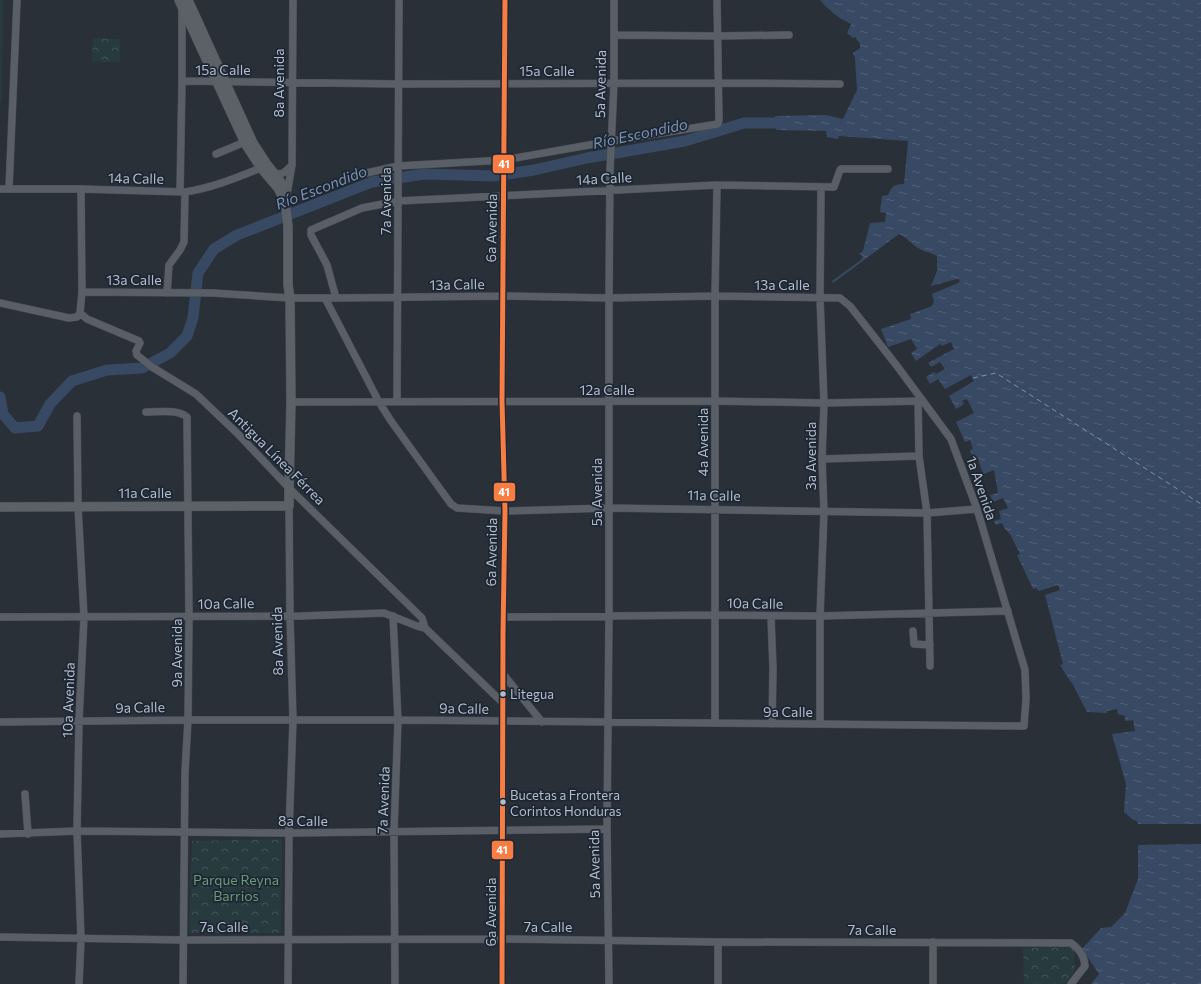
<svg xmlns="http://www.w3.org/2000/svg" width="1201" height="984" viewBox="0 0 1201 984" font-family="Commissioner,sans-serif">
<style>
.forest{fill:url(#forest-crowns)}
.garden{fill:#273a3e}
.water{fill:url(#water-ripples)}
.lines{fill:none;stroke-linecap:round;stroke-linejoin:round}
.river{stroke:#384963;stroke-width:11}
.ferry{stroke:#7c92b1;stroke-width:1;stroke-dasharray:5 4;stroke-linecap:butt}
.minor-casing{stroke:#484c53;stroke-width:8}
.major-casing{stroke:#484c55;stroke-width:10}
.minor{stroke:#5a5e66;stroke-width:7}
.major{stroke:#5c6168;stroke-width:9}
.bus-1-casing{stroke:#1d2633;stroke-width:8}
.bus-1{stroke:#f77d43;stroke-width:5}
.bus-dot{fill:#b4bcc9;stroke:#1d2633;stroke-width:1.5}
.labels{text-anchor:middle;dominant-baseline:central;stroke-width:3.5;stroke-linejoin:round;paint-order:stroke}
.bus-label{font-size:13px;fill:#b4bcc9;stroke:#1d2633;text-anchor:start}
.street-label{font-size:14px;fill:#b4bcc9;stroke:#1d2633}
.park-label{font-size:14px;fill:#6b9a76;stroke:#1d2633}
.water-label{font-size:15px;font-style:italic;fill:#7c92b1;stroke:#1d2633}
.line-badge{stroke:#1d2633;stroke-width:1.5}
.badge-label{font-size:11px;text-anchor:middle;font-weight:bold;fill:#fff}
</style>
<defs>
<pattern id="forest-crowns" width="20" height="18" patternUnits="userSpaceOnUse"><rect width="20" height="18" fill="#273a3e"/><path d="M2 6a3 3 0 1 1 6 0M12 15a3 3 0 1 1 6 0" fill="none" stroke="#445559"/></pattern>
<pattern id="water-ripples" width="26" height="14" patternUnits="userSpaceOnUse"><rect width="26" height="14" fill="#384963"/><path d="M2 4q2-2 4 0t4 0M15 11q2-2 4 0t4 0" fill="none" stroke="#526178"/></pattern>
</defs>
<rect width="100%" height="100%" fill="#2a3038"/>
<path class="forest" d="M93 38 120 39V62H92Z
M282 839 281 933H189L192 841Z
M1074 947 1075 971 1065 984H1024L1023 948Z"/>
<path class="garden" d="M0 0H3L2 96 0 105Z"/>
<path class="water" d="M820 0H1201V824H1138L1137 821 1133 820 1124 812 1126 784 1112 734 1135 731 1133 720 1125 721V716L1118 714 1117 709 1107 711V713L1087 712 1072 683 1068 678 1060 665 1063 664 1045 595 1060 590 1058 585 1039 591 1036 588 1033 589 1017 555 1020 554 1010 534 1005 529 1002 523 996 525 994 521 1001 519 999 511 1008 508 1003 498 993 502 990 495 998 493 994 470 983 474 978 459 974 461 970 450 973 449 970 440 965 442 956 422 974 413 967 399 962 401 964 404 956 409 949 396 974 381 971 375 945 389 938 379 930 384 926 377 934 372 936 374 945 369 940 362 931 367 928 363 954 349 951 342 942 346 940 344 916 361 911 353 917 349 911 339 888 347 881 329 911 319 910 314 932 306 934 302 932 294 958 283 960 280 957 279 931 286 937 271V256C931 252 924 252 918 248 911 244 907 237 899 234L833 283 832 281 861 260 863 256 859 254 863 251 870 223 885 222 886 213 880 212 882 196 888 195C893 185 893 185 904 184L908 141 839 136 838 139 827 137 826 131 776 130 775 116 826 115 843 119 857 90 855 58 853 53 860 48V44L855 37 853 38 847 33 851 24C839 18 829 11 820 0Z
M1201 844V984H1091L1099 974 1082 949 1101 928 1111 927 1125 913 1138 879V845Z"/>
<g class="lines">
<path class="river" d="M0 397 3 414 15 428 38 426 50 404 72 381 107 370 142 368 170 353 187 336 193 318 198 273 214 249 237 235 372 182 425 174 494 176 534 170 587 158 685 141 744 123H775"/>
<path class="ferry" d="M973 378 996 373 1201 504"/>
<defs>
<path id="minor" d="M614 35 718 36 789 35
M182 81 398 84 720 83 840 84
M216 154 245 142
M274 173C283 176 286 171 292 165
M353 176 398 166 504 160 612 141 718 124 719 120 717 0
M0 189H81L185 192C212 188 236 178 261 168L264 165
M9 189 17 0
M180 192 182 81V8
M287 194 292 165 293 0
M167 293 169 265 180 250 184 242 185 192
M325 298 379 402 391 421 451 504 457 508 505 511 609 508 927 513 977 509
M336 298 327 265 311 235V230L362 208 398 201 717 185 834 187 840 170 841 169H888
M0 303 69 318 77 317 80 313
M80 313 87 319 139 341 140 343 136 351 137 355 152 367 196 394 238 434 289 488 422 618 425 628 503 703
M80 313 82 292 81 189
M918 401 919 456 927 513 930 666
M291 402 715 401 824 403 923 401
M397 402 399 0
M146 412C158 412 177 409 187 417L189 617 188 720 185 772 183 984
M77 416 78 506 84 617 79 721 77 831 81 939 79 984
M822 459 919 456
M393 616 398 720 394 832 395 984
M771 616 773 669 772 724
M0 617 301 616 384 613 417 626 425 628
M503 617 715 615 820 616 1008 611
M913 631 914 644 930 645
M503 674 542 722
M0 722 188 720H398L1024 726 1026 699 1025 670 977 509 951 439 897 366 850 306 840 298 715 296 609 298 503 296 336 298H290L213 293 82 292
M715 723V296L717 185
M820 724V616L824 511 822 459 824 403 820 297 821 187
M25 794 28 834
M0 834 77 831 289 833 607 829
M0 937 183 940 503 939 718 942 1071 943C1080 950 1084 955 1085 966L1071 984
M718 942V984
M288 984 289 833 293 720 290 616 289 506
M502 984 503 633 505 511 502 401 505 0
M609 984 607 829 609 616V298L610 170 614 83V0
M933 984V942"/>
<path id="major" d="M188 0 253 143 266 163 283 185
M0 507 289 506V488L291 402 290 298 288 285V226L285 202 278 188 261 168 246 145 179 0"/>
</defs>
<use href="#minor" class="minor-casing"/>
<use href="#major" class="major-casing"/>
<use href="#minor" class="minor"/>
<use href="#major" class="major"/>
<defs>
<path id="bus-1" d="M502 984 503 633 505 511 502 401 505 0"/>
</defs>
<use href="#bus-1" class="bus-1-casing"/>
<use href="#bus-1" class="bus-1"/>
</g>
<g class="bus-dot">
<circle cx="503" cy="694" r="3.5"/>
<circle cx="503" cy="802" r="3.5"/>
</g>
<g class="labels">
<g class="bus-label">
<text x="510" y="694">Litegua</text>
<text x="510" y="795">Bucetas a Frontera<tspan x="510" dy="16">Corintos Honduras</tspan></text>
</g>
<g class="street-label">
<text x="223" y="69">15a Calle</text>
<text x="547" y="70">15a Calle</text>
<text transform="translate(278 83) rotate(-90)">8a Avenida</text>
<text transform="translate(600 84) rotate(-89)">5a Avenida</text>
<text transform="translate(136 178) rotate(1)">14a Calle</text>
<text transform="translate(604 178) rotate(-3)">14a Calle</text>
<text transform="translate(385 201) rotate(-90)">7a Avenida</text>
<text transform="translate(491 228) rotate(-89)">6a Avenida</text>
<text x="134" y="279">13a Calle</text>
<text transform="translate(457 284) rotate(-1)">13a Calle</text>
<text x="782" y="284">13a Calle</text>
<text x="607" y="389">12a Calle</text>
<text transform="translate(702 442) rotate(-90)">4a Avenida</text>
<text transform="translate(277 456) rotate(45)">Antigua Línea Férrea</text>
<text transform="translate(810 456) rotate(-90)">3a Avenida</text>
<text transform="translate(982 488) rotate(71)">1a Avenida</text>
<text x="145" y="492">11a Calle</text>
<text transform="translate(596 492) rotate(-90)">5a Avenida</text>
<text transform="translate(714 495) rotate(1)">11a Calle</text>
<text transform="translate(491 552) rotate(-89)">6a Avenida</text>
<text transform="translate(226 603) rotate(-1)">10a Calle</text>
<text transform="translate(755 603) rotate(1)">10a Calle</text>
<text transform="translate(277 641) rotate(-91)">8a Avenida</text>
<text transform="translate(176 653) rotate(-90)">9a Avenida</text>
<text transform="translate(68 700) rotate(-88)">10a Avenida</text>
<text transform="translate(140 707) rotate(-1)">9a Calle</text>
<text transform="translate(464 708) rotate(1)">9a Calle</text>
<text x="788" y="711">9a Calle</text>
<text transform="translate(383 800) rotate(-88)">7a Avenida</text>
<text x="303" y="820">8a Calle</text>
<text transform="translate(594 864) rotate(-91)">5a Avenida</text>
<text transform="translate(490 912) rotate(-90)">6a Avenida</text>
<text x="224" y="926">7a Calle</text>
<text x="548" y="926">7a Calle</text>
<text x="872" y="929">7a Calle</text>
</g>
<g class="park-label">
<text x="236" y="879">Parque Reyna<tspan x="236" dy="16">Barrios</tspan></text>
</g>
<g class="water-label">
<text transform="translate(640 133) rotate(-12)">Río Escondido</text>
<text transform="translate(321 187) rotate(-21)">Río Escondido</text>
</g>
</g>
<g class="line-badge">
<rect x="492" y="154" width="23" height="20" rx="4" fill="#f77d43"/>
<rect x="493" y="482" width="23" height="20" rx="4" fill="#f77d43"/>
<rect x="491" y="840" width="23" height="20" rx="4" fill="#f77d43"/>
</g>
<g class="badge-label">
<text x="504" y="168">41</text>
<text x="504" y="496">41</text>
<text x="502" y="854">41</text>
</g>
</svg>
